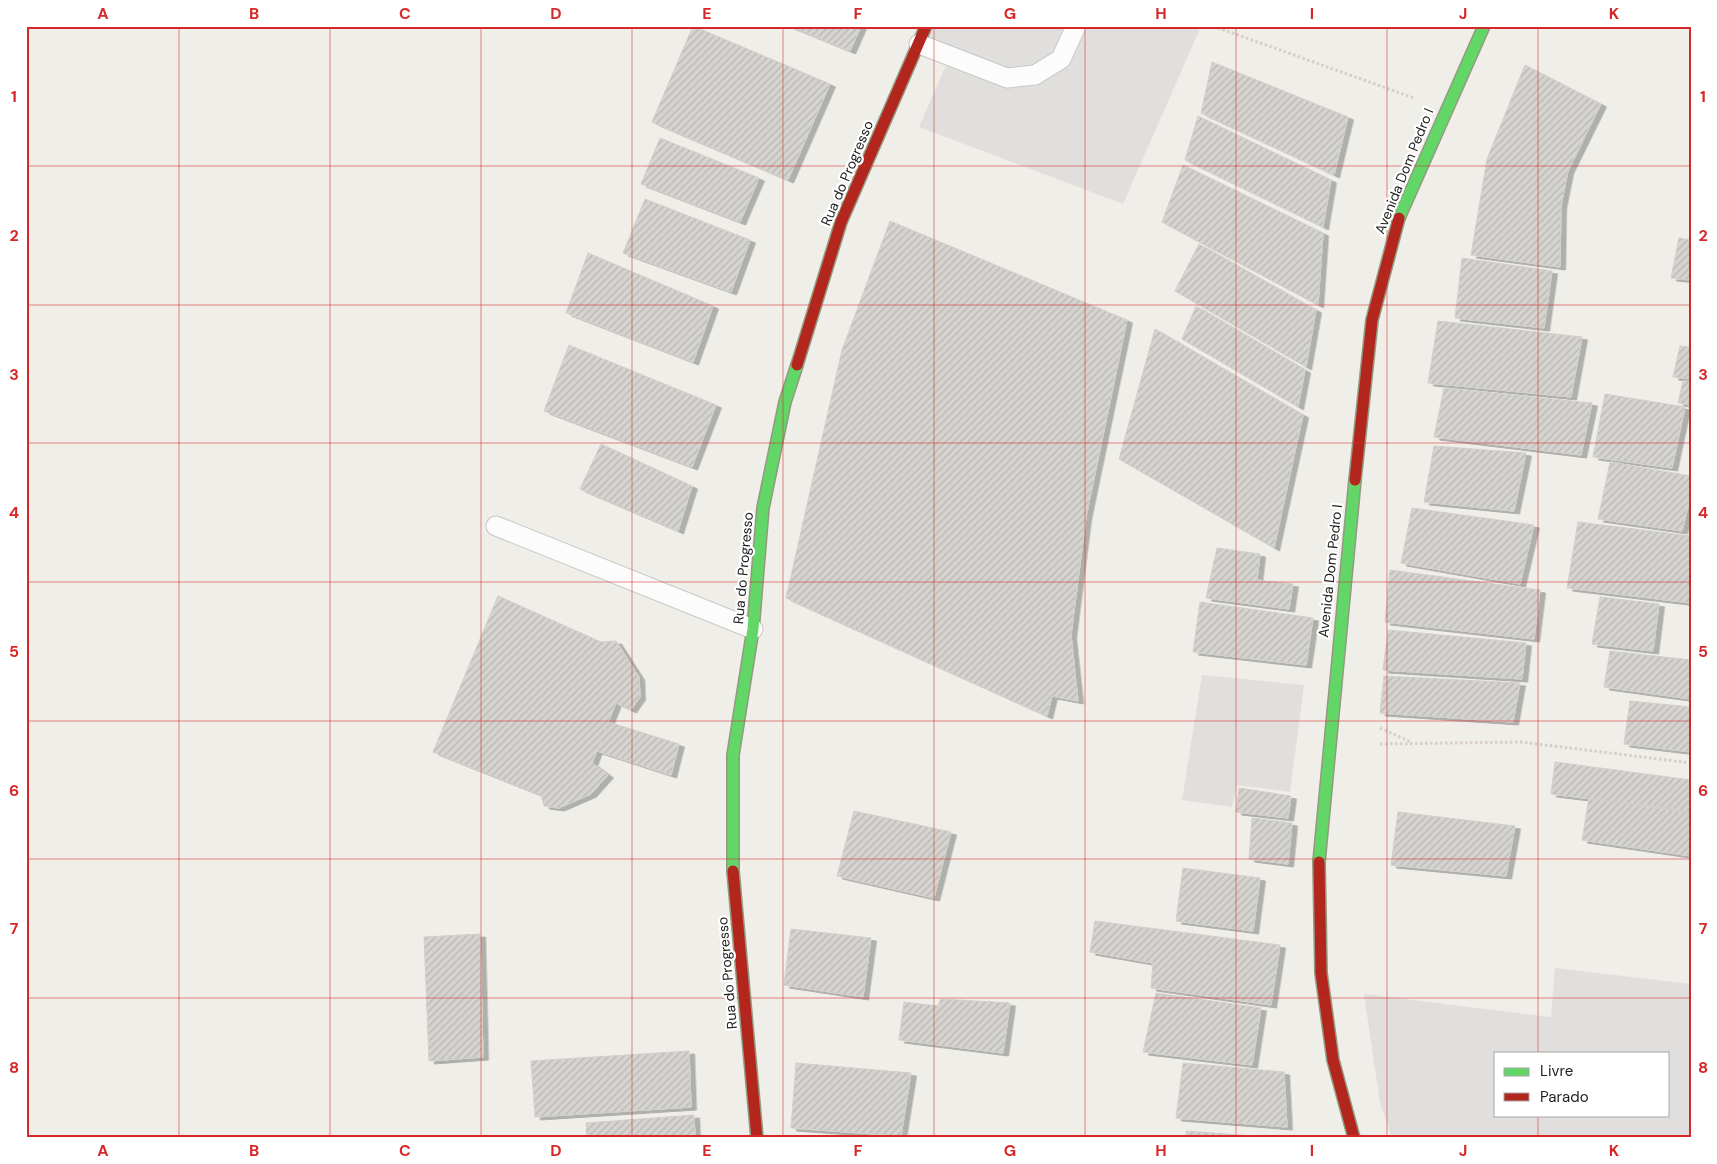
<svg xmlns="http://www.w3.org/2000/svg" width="1717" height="1164" viewBox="0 0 1717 1164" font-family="'DM Sans',sans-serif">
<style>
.parking{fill:#e0dfdd;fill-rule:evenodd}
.building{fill:url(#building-hatch);stroke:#d2d0ca;filter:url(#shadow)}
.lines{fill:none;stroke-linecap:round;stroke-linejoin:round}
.lane-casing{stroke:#c8c8c5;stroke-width:21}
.fast-casing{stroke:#939a7f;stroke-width:14}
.jam-casing{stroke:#939a7f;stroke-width:14}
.path{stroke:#d8cdc7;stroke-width:3;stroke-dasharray:2.5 2.5;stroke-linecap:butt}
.lane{stroke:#fdfcfc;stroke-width:19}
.fast{stroke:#63d668;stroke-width:11}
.jam{stroke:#b3261e;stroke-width:11}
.grid{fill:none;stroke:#d62828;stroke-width:1;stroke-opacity:0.55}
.labels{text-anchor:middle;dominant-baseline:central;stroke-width:4.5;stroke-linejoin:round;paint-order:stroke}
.street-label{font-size:14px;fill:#212121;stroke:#fff}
.neatline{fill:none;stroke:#d62828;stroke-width:2}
.grid-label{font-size:16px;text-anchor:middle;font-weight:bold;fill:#d62828}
</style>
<defs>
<pattern id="building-hatch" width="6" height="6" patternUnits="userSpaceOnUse" patternTransform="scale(1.25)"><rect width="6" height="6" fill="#d6d4d0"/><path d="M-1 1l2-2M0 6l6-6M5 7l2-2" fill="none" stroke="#b7b6b2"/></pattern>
<filter id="shadow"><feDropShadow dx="5.5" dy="3" stdDeviation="0" flood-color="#0004"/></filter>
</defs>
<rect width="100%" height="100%" fill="#efeee9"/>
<path class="parking" d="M934 26H1067L1053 53 1033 68 1006 70 928 40Z
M1086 26H1197L1199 31 1123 204 919 127 947 63 1040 81 1068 64Z
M1202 675 1304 685 1290 792 1237 785 1232 807 1182 800Z
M1555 968 1691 984V1138H1392L1380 1103 1364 994 1551 1017ZM1496 1053H1668V1115H1496Z"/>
<path class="building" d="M693 26 830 84 788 180 652 122Z
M789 26H861L850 51Z
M1212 62 1348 117 1334 175 1201 113Z
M1525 65 1601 104 1568 171 1561 206 1560 267 1471 255 1487 159Z
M1198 116 1331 180 1323 227 1185 160Z
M660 138 759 178 740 222 641 184Z
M1183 165 1323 233 1318 305 1162 222Z
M645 199 750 240 731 292 623 253Z
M890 221 1127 320 1086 517 1071 635 1078 701 1052 696 1047 716 786 598 842 350Z
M1679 238 1691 240V280L1671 278Z
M1199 244 1316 310 1306 367 1175 291Z
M588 253 713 306 693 362 566 313Z
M1462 258 1552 271 1544 328 1455 318Z
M1196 306 1305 370 1298 407 1182 339Z
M1438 321 1582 337 1571 397 1428 383Z
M1155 329 1303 415 1274 548 1119 459Z
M569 345 716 405 692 467 544 411Z
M1680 346 1691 347V379L1673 377Z
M1683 381 1691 382V405L1678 403Z
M1444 388 1592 403 1581 455 1434 437Z
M1605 394 1685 407 1672 468 1593 457Z
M601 444 692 486 678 531 580 489Z
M1434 446 1526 453 1514 511 1424 502Z
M1610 462 1691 476V495L1682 531 1598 519Z
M1412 508 1534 525 1520 584 1401 563Z
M1578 522 1691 536V603L1567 588Z
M1217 548 1260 554 1257 580 1293 584 1289 609 1206 598Z
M1390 570 1540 590 1534 639 1385 622Z
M498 596 601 642 616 641 639 677 640 697 631 710 616 703 592 763 608 775 591 794 559 808 544 806 541 795 433 752Z
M1600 597 1659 604 1653 651 1592 644Z
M1200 602 1313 618 1306 665 1193 652Z
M1388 630 1526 643 1522 679 1383 670Z
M1610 651 1691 660V699L1604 687Z
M1384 676 1520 683 1513 722 1380 713Z
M1630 701 1691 707V752L1624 744Z
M608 722 679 744 671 775 597 751Z
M1555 762 1691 780V811L1551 794Z
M1239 788 1291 796 1288 818 1236 812Z
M1589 798 1691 813V856L1582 840Z
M854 811 951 832 934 898 837 876Z
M1398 812 1515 826 1506 876 1391 865Z
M1252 818 1292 823 1288 864 1249 859Z
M1183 868 1260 878 1253 931 1176 921Z
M1095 921 1280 945 1271 1005 1151 988 1153 963 1090 952Z
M791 929 871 938 863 997 784 985Z
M480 934 483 1057 429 1061 424 937Z
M1156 993 1261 1008 1252 1065 1143 1052Z
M941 999 1010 1003 1003 1053 899 1040 904 1002 938 1006Z
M689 1051 691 1107 535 1117 531 1061Z
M796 1063 911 1073 901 1136 791 1128Z
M1183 1063 1284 1072 1287 1127 1176 1118Z
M694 1115 695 1138H587L586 1123Z
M1186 1131 1280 1138H1186Z"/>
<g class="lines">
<defs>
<path id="lane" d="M919 44 1007 78 1035 75 1061 59 1076 26
M496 526 753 629"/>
<path id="fast" d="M1399 218 1484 26
M1319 862 1355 480
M733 871V755L753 629 763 508 785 402 797 365"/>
<path id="jam" d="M797 365 841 222 926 26
M1355 480 1372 320 1399 218
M1319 862 1321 973 1333 1060 1354 1138
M733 871 757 1138"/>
</defs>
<use href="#lane" class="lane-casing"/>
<use href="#fast" class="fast-casing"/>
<use href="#jam" class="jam-casing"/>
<path class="path" d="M1213 26 1414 98
M1380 728 1411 742
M1380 744 1521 742 1691 763"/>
<use href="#lane" class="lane"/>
<use href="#fast" class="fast"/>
<use href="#jam" class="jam"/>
</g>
<path class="grid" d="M179 26V1138M330 26V1138M481 26V1138M632 26V1138M783 26V1138M934 26V1138M1085 26V1138M1236 26V1138M1387 26V1138M1538 26V1053M26 166H1691M26 305H1691M26 443H1691M26 582H1691M26 721H1691M26 859H1691M26 998H1691M1538 1115V1138"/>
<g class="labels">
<g class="street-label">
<text transform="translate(1404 171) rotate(-68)">Avenida Dom Pedro I</text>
<text transform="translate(847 173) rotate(-67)">Rua do Progresso</text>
<text transform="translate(743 568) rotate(-85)">Rua do Progresso</text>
<text transform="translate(1330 571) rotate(-84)">Avenida Dom Pedro I</text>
<text transform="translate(727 973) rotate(-95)">Rua do Progresso</text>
</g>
</g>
<rect width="1717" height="1164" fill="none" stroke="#ffffff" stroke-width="55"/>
<rect x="1494" y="1052" width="175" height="65" fill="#ffffff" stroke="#a6a6a6"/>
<rect x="1504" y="1068" width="25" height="8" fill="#63d668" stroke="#a6a6a6"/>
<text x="1540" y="1076" font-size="15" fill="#212121">Livre</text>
<rect x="1504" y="1093" width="25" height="8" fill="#b3261e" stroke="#a6a6a6"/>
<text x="1540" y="1102" font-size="15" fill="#212121">Parado</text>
<rect x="28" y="28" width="1662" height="1108" class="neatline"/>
<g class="grid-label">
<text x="103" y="19">A</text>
<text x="254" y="19">B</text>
<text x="405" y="19">C</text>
<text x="556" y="19">D</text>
<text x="707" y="19">E</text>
<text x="858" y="19">F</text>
<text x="1010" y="19">G</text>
<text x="1161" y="19">H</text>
<text x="1312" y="19">I</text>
<text x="1463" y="19">J</text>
<text x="1614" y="19">K</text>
<text x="14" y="102">1</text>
<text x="1703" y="102">1</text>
<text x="14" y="241">2</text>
<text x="1703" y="241">2</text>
<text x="14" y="380">3</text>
<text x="1703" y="380">3</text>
<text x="14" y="518">4</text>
<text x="1703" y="518">4</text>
<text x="14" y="657">5</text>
<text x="1703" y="657">5</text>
<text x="14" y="796">6</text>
<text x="1703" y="796">6</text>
<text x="14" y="934">7</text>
<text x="1703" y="934">7</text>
<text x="14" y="1073">8</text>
<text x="1703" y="1073">8</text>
<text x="103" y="1156">A</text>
<text x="254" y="1156">B</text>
<text x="405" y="1156">C</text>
<text x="556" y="1156">D</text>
<text x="707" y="1156">E</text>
<text x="858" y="1156">F</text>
<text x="1010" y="1156">G</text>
<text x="1161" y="1156">H</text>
<text x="1312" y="1156">I</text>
<text x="1463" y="1156">J</text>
<text x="1614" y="1156">K</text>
</g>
</svg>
